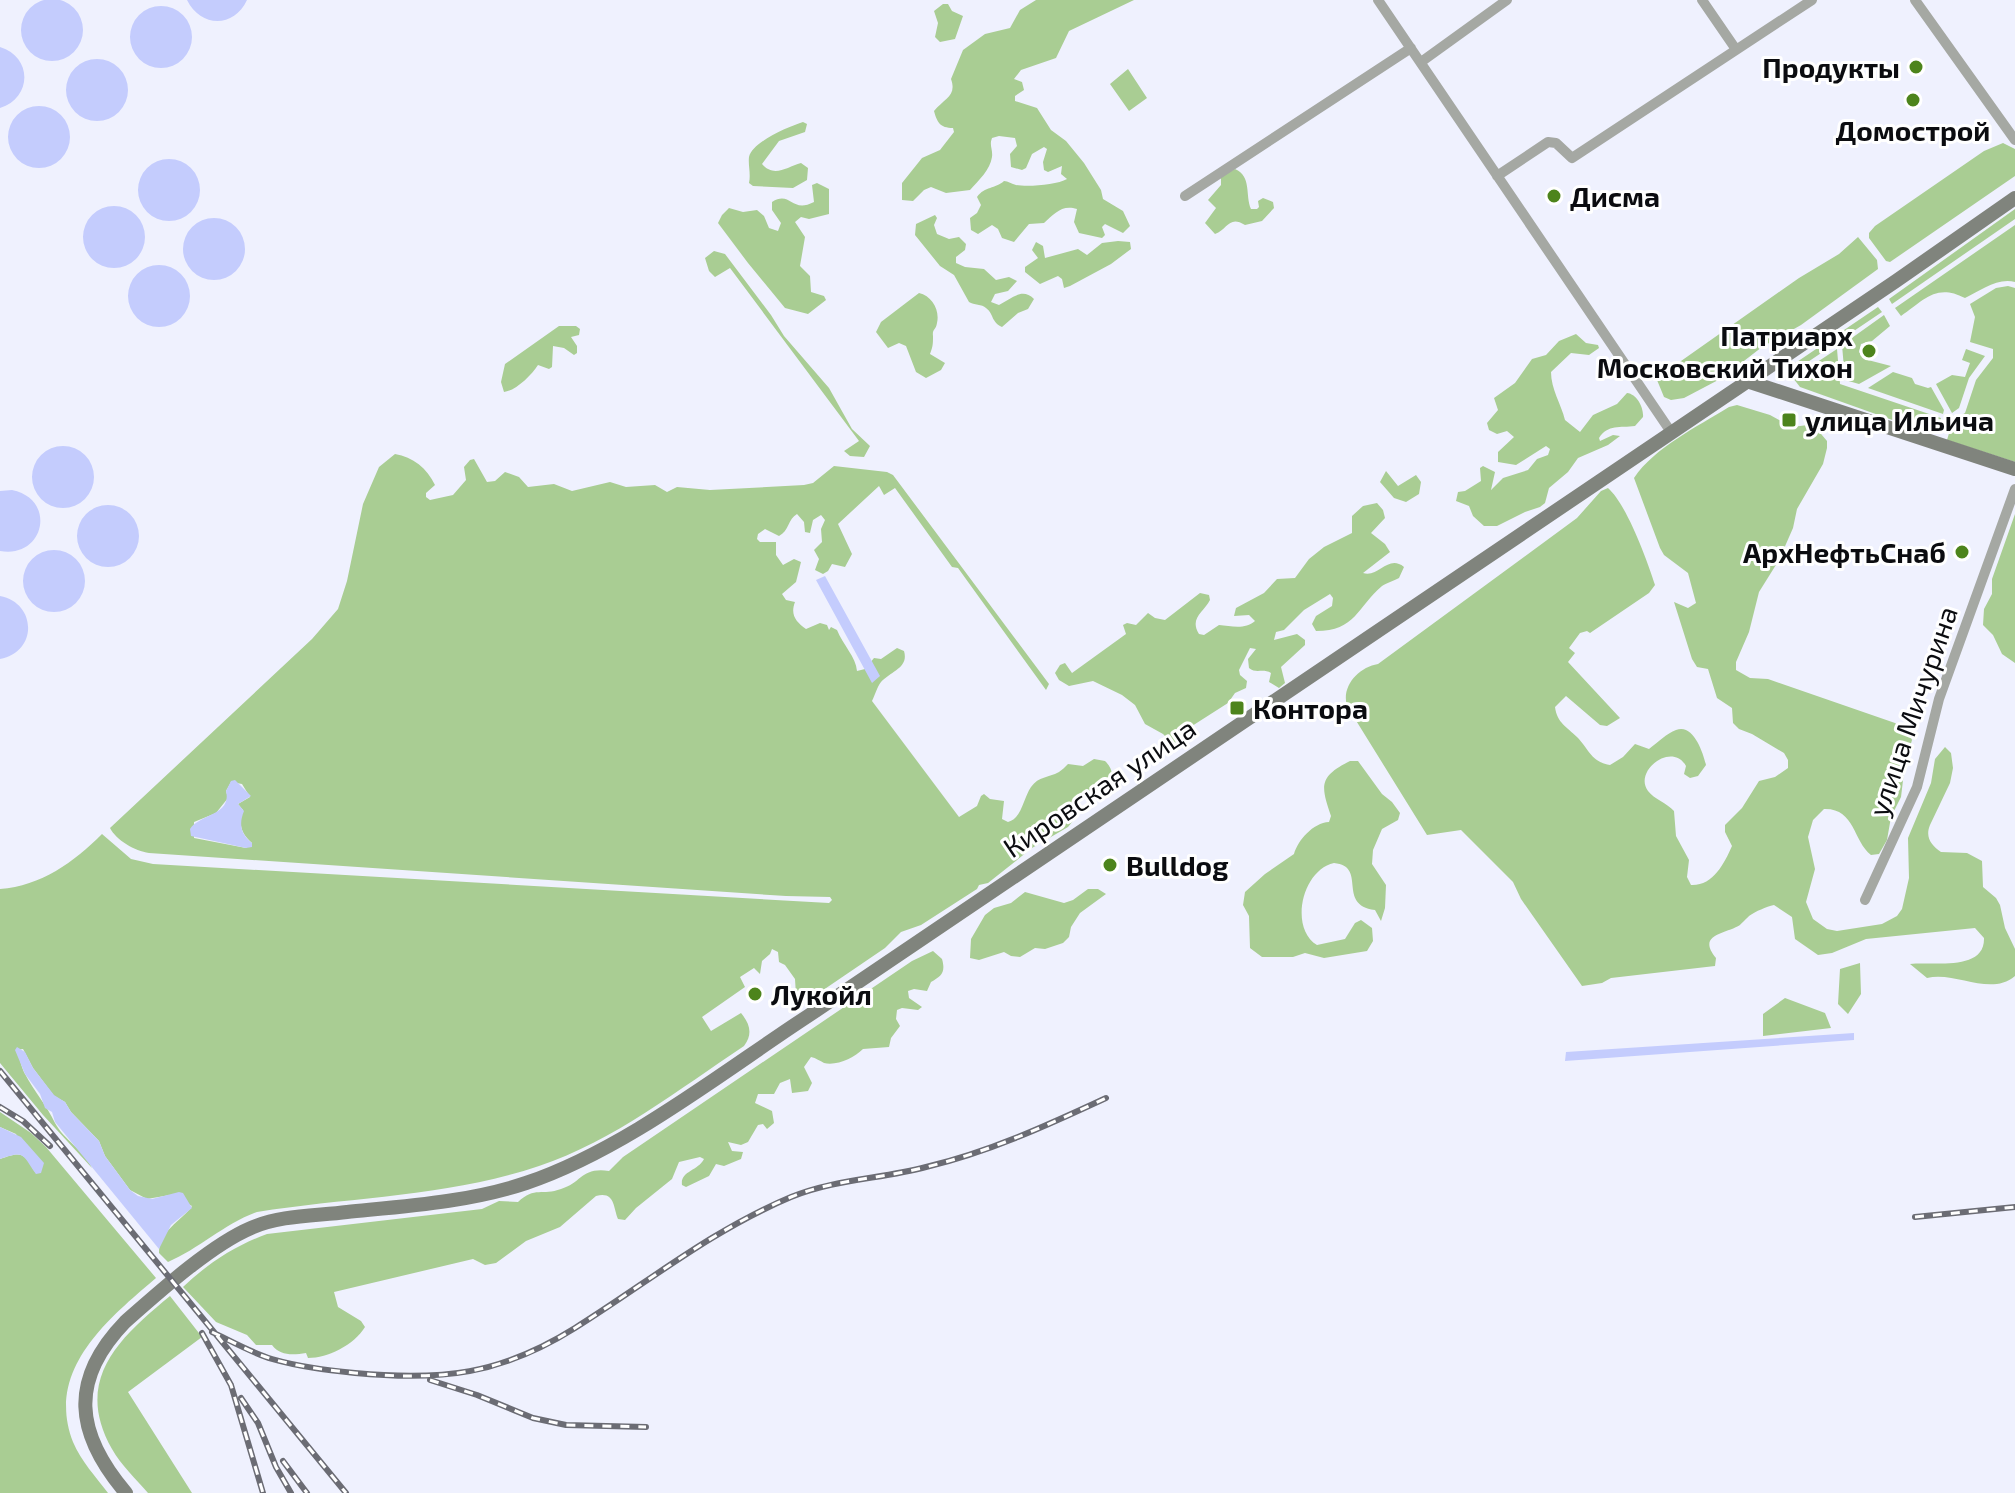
<svg xmlns="http://www.w3.org/2000/svg" width="2015" height="1493" viewBox="0 0 2015 1493" font-family="'Exo 2',sans-serif">
<style>
.green{fill:#a9cd93;fill-rule:evenodd}
.water{fill:#c4ccfd}
.lines{fill:none;stroke-linecap:round;stroke-linejoin:round}
.street{stroke:#a5a8a3;stroke-width:10}
.secondary{stroke:#80847d;stroke-width:14}
.rail-casing{stroke:#6b6c74;stroke-width:6}
.rail{stroke:#fff;stroke-width:3;stroke-dasharray:9;stroke-linecap:butt}
.poi-dot{fill:#4d841c;stroke:#fff;stroke-width:3}
.labels{text-anchor:middle;dominant-baseline:central;stroke-width:6;stroke-linejoin:round;paint-order:stroke}
.poi-label{font-size:28px;font-weight:bold;fill:#0b0c10;stroke:#fff;text-anchor:start}
.street-label{font-size:28px;fill:#0b0c10;stroke:#fff}
</style>
<rect width="100%" height="100%" fill="#eff1fe"/>
<path class="green" d="M1036 0H1134L1069 31 1056 58 1021 70 1014 79 1022 82 1024 90 1015 96V101L1037 108 1051 130 1066 141 1084 163 1101 190 1103 199 1123 211 1130 226 1123 233 1105 224 1102 227 1105 235 1102 238 1079 233 1074 222 1077 209C1062 204 1054 214 1044 223L1029 224 1014 242 1002 238 998 229 992 225 978 234 971 230 970 218 977 213 981 205 977 197C985 186 995 189 1004 181 1008 181 1012 184 1016 185 1028 187 1057 185 1067 179L1061 174 1062 166 1048 172 1044 170 1043 162 1047 149 1044 147 1032 154 1026 168 1022 170 1011 167 1010 154 1017 146 1015 138 999 136 992 138C989 146 993 149 992 157 990 170 979 180 970 190L946 193 931 187 924 190 913 201 902 200V183L922 158 940 150 954 132 953 128C940 128 937 122 934 111 945 98 957 96 951 79L963 50 985 34 1010 28 1020 10Z
M943 4H948L952 11 963 16 955 39 940 42 935 37 938 23 934 11Z
M1128 69 1147 98 1129 111 1110 84Z
M803 122 807 124 805 132 779 141 762 164C774 178 787 167 801 163L808 168 807 180 793 188 753 186 749 183C751 174 748 165 749 157 752 142 790 126 803 122Z
M2003 143 2015 149V176L1890 262 1886 261 1869 238V233L1875 226 1984 151Z
M1235 169C1252 176 1245 196 1251 209H1257L1259 207 1258 201 1263 198 1273 202 1274 208 1262 221 1245 225C1229 215 1228 229 1215 234L1205 223 1216 208 1208 200 1221 185V176Z
M817 183 829 189V214L809 219 801 217 795 222 805 237 800 266 810 276 811 292 824 296 826 300 808 314 785 308 748 263 718 223 722 215 729 208 743 212 757 210 764 216 769 228 778 231 781 223 772 210V202C791 190 791 214 814 202L812 185Z
M2015 209V219L1892 304 1889 299Z
M935 215 937 218 934 225 937 234 949 239 959 237 966 244 965 250 956 257V263L965 267 984 269 996 280 1009 277 1017 281 1008 291 995 294 991 302 999 305C1011 299 1022 287 1034 299L1028 309 1018 313 1002 327C991 322 994 314 986 308 982 304 974 305 969 302L954 275 940 266 915 235 916 224Z
M2015 225V282C1998 277 1980 291 1965 298 1936 283 1924 300 1901 316L1895 308Z
M1858 237 1877 260 1878 269 1801 325 1762 347 1722 378 1684 398 1671 400 1664 397 1657 380 1664 373 1799 278 1839 254Z
M1118 241 1130 242 1131 249 1111 264 1070 286 1064 288 1062 279 1058 276 1040 284 1025 272V267L1038 258 1032 250 1036 242 1043 246 1045 258 1078 249 1087 255 1102 243Z
M714 251 725 254 771 315 784 336 829 388 852 429 870 446 864 457 850 456 844 451 859 441 730 268 715 277 709 271 705 258Z
M2008 286 2015 288V462L1947 440 1953 420 1965 413 1976 380 1993 358V349L1970 342 1975 317 1970 304 1996 288Z
M919 293C932 296 940 310 937 323 936 330 932 329 933 336 933 344 933 346 930 354L945 363 941 370 926 378 916 372 906 346 899 343 888 348 876 332 881 322Z
M1878 307 1882 312 1790 374 1791 366Z
M1884 315 1890 326 1872 341 1861 344 1859 352 1864 359 1891 366 1859 384 1845 380 1842 345Z
M559 326H576L580 329 579 335 571 337 577 346V353L574 355 564 348 553 346 552 367 549 369 538 365C531 376 515 391 504 392L501 382 505 364Z
M1576 334 1586 343 1598 345 1599 348 1589 355 1571 353 1551 372C1551 389 1561 404 1565 420L1580 432 1593 415 1617 404 1627 393C1637 394 1644 408 1643 417L1635 426C1620 428 1608 424 1599 438L1600 441 1613 435 1620 436 1608 445 1578 458 1568 472 1549 488 1545 503 1540 507 1525 512 1497 526H1484L1473 516 1469 506 1456 501 1458 492 1465 491 1481 481 1480 468 1483 466 1495 472 1491 490 1503 478 1528 470 1537 459 1548 455 1550 449 1546 446 1516 465 1498 462V452L1514 437 1507 431 1497 434 1489 430 1487 423 1498 410 1494 398 1515 383 1532 359 1546 355 1559 341Z
M1837 349 1840 384 1941 418 1940 422 1926 432 1800 387 1793 378Z
M1966 349 1985 356 1969 378 1959 408 1952 413 1936 384 1952 375 1965 377 1970 363 1962 360Z
M1893 372 1912 378 1915 384 1928 388 1931 387 1944 410 1943 414 1868 388Z
M1737 405 1770 415 1792 427 1808 425 1816 428 1827 441V448L1823 464 1797 509 1793 528 1779 560 1759 592 1749 632 1736 662V670L1750 678 1768 679 1895 723 1909 733 1912 740 1905 764 1901 797 1891 817 1887 840 1879 854 1871 855C1853 841 1855 808 1824 809L1813 820 1808 837 1815 869 1806 902 1813 919 1827 929 1837 931 1882 924 1897 916 1902 909 1909 878 1908 838 1931 783 1935 759 1945 747 1951 753 1953 768 1950 783 1930 825C1925 837 1931 845 1941 852L1967 853 1982 861 1983 887 1996 898 2000 905 2005 928 2015 949V976C1990 997 1956 971 1927 978L1910 964C1932 961 1985 972 1984 938L1975 928 1866 939 1832 953 1818 955 1795 939 1792 917 1774 905C1766 907 1756 911 1749 916 1748 917 1741 924 1740 925 1726 934 1696 934 1716 958L1715 966 1611 978 1602 983 1582 986 1521 899 1513 882 1461 830 1427 835 1347 706C1341 686 1359 667 1378 664L1577 518 1601 491 1608 488C1627 505 1647 560 1655 585L1649 593 1590 633 1587 631 1580 633 1569 648 1575 653 1568 662 1620 718 1607 726 1600 725 1566 696 1555 707C1557 723 1567 727 1577 737 1589 749 1591 762 1610 765L1623 757 1635 744 1649 749C1657 743 1667 733 1676 730 1693 723 1703 752 1706 765L1698 776 1690 778 1684 774 1686 766C1672 741 1633 771 1648 791 1654 799 1667 803 1674 811L1676 836 1689 860 1687 877 1691 885C1713 886 1724 864 1732 846L1725 832V825L1742 808 1759 781 1775 777 1788 768V760L1784 753 1752 734 1739 729 1733 723 1732 708 1717 698 1708 669 1697 667 1692 659 1674 602 1688 608 1696 603 1688 573 1664 555 1660 548 1634 478C1655 447 1697 427 1729 407Z
M395 454C413 457 427 468 435 485L426 493V497L430 500 453 495 466 480 464 467 470 460 474 459 487 482 495 481 505 472 519 477 528 487 554 484 572 491 610 482 626 487 655 485 667 492 677 487 710 490 804 485 813 483 834 466 887 472 893 475 1049 684 1046 690 958 568 952 567 895 488 884 495 879 486 838 524 852 554 845 567 832 564 828 571 823 574 815 570 819 559 814 550 822 542 821 529 825 520 821 515 813 520 810 533 805 532 804 522 797 514C788 519 789 531 779 536L765 529 758 534 757 539 760 542H776V555L783 565 794 559 801 562 796 582 782 594 786 600 795 602C790 615 796 622 806 629L820 623 827 625 829 630 831 627 837 630C843 645 856 657 857 671L865 669 874 658 881 659 897 648 904 651C909 668 891 671 881 682 877 687 875 695 872 701L959 817 977 806 981 796 984 794 990 799 1004 801 1002 819 1008 822C1022 818 1023 799 1031 787 1039 776 1048 778 1059 772 1062 770 1065 767 1068 764L1083 766 1094 759 1105 761C1118 773 1111 787 1098 796H1079L1077 816 1068 827 1032 848 988 883 979 885 977 889 921 925 901 932 885 948 810 999 796 995 795 979 785 965 779 962 778 952 772 949 770 954 762 961 760 974 754 968 740 977 745 987 702 1017 711 1031 741 1013C750 1024 753 1034 744 1046 679 1089 614 1141 539 1166 448 1197 351 1197 257 1212 224 1224 199 1249 168 1262L159 1253C159 1230 181 1222 192 1206L170 1195 147 1199 130 1190 105 1156 99 1141 71 1112 65 1102 54 1096 33 1068 23 1049 16 1050C20 1057 21 1067 25 1074 34 1091 47 1106 55 1123 64 1140 84 1150 92 1168L43 1115 0 1063V889C41 886 74 862 102 834L131 859 153 864 829 903 832 900 830 897 786 896 149 853C135 851 116 840 110 828L312 639 338 609 347 581 363 504 379 467ZM231 782 242 784 250 797 238 804 243 810C238 823 241 834 252 843L246 848 194 838V822L216 813 228 798 226 791Z
M1386 471 1398 486 1416 475 1421 482 1419 494 1406 502 1394 498 1380 482Z
M1377 503 1383 510 1385 518 1371 533 1385 544 1390 552 1363 573C1379 578 1388 554 1404 567L1399 578C1394 581 1386 583 1382 586 1357 607 1356 631 1316 631L1312 624 1316 616 1332 606 1333 598 1330 594 1304 610 1284 630 1276 632 1274 640 1297 634 1305 640V645L1281 667 1285 683 1279 688 1269 682 1271 673C1263 668 1256 674 1249 668L1248 659 1256 649 1250 648 1239 670 1240 675 1247 681 1246 688 1235 693 1228 703 1192 726 1179 742 1172 743 1163 734 1145 724 1135 705 1122 695 1093 681 1069 686 1059 680 1055 673 1060 665 1065 663 1072 673 1126 634 1123 625 1127 623 1136 625 1148 613 1155 618 1165 620 1200 593 1209 595 1210 600C1204 612 1189 618 1199 634L1204 635 1219 625C1231 626 1245 630 1255 621L1249 615 1234 616 1236 608 1264 593 1277 579 1295 578 1309 559 1324 547 1352 533V516L1363 506Z
M2015 514V663L2002 654 1993 635 1983 625 1984 609 1992 594V579Z
M1350 761H1358L1382 794 1392 802 1400 813 1398 820 1382 829 1373 850 1372 864 1386 885 1385 908 1381 921 1375 910C1336 905 1368 866 1334 863 1302 870 1289 928 1317 945L1345 939 1355 923 1361 920 1372 928 1373 941 1367 951 1324 958 1305 953 1293 957H1262L1250 948 1249 916 1243 905 1245 892 1265 874 1294 854C1298 840 1313 823 1329 822L1331 816C1321 786 1318 777 1350 761Z
M1088 889H1098L1106 894 1080 913 1071 927 1069 937 1063 943 1045 949 1035 948 1020 957 1011 956 1004 952 979 960 970 958 971 939 985 915 994 908 1011 903 1025 892 1064 903 1073 900Z
M933 951 942 959C946 973 941 976 931 982L927 991 914 989 908 991 909 998 922 1007 918 1010 902 1008 897 1010 896 1019 900 1026 891 1038 889 1047 863 1049C854 1058 837 1066 824 1063 820 1061 816 1058 811 1057L804 1067 812 1083 808 1091 792 1093 790 1079 780 1083 774 1094H758L755 1103 772 1111 774 1123 767 1129 763 1124 758 1125 748 1142 741 1145 728 1142 732 1151 743 1152 741 1159 724 1166 716 1164 709 1176 686 1187 682 1185C680 1171 698 1171 704 1159L700 1157 679 1162 672 1179 636 1208 625 1220 618 1219C613 1207 615 1191 596 1196L560 1227 526 1241 496 1263 485 1265 473 1259 334 1292 338 1307 361 1321 365 1327C354 1345 328 1358 308 1358L306 1353C293 1355 280 1356 272 1345H256L247 1335 216 1322 183 1287C207 1264 236 1245 267 1234L482 1209 499 1201 518 1202C535 1186 542 1196 561 1189 582 1183 581 1167 609 1171L623 1157 912 961Z
M1860 963 1861 994 1848 1014 1838 1004 1840 969Z
M1785 998 1825 1013 1831 1028 1763 1036V1014Z
M0 1112 31 1133 46 1147 156 1278C108 1319 45 1370 73 1442 81 1461 96 1477 108 1493H0V1159C22 1151 24 1152 36 1174L16 1134 0 1127Z
M170 1296 202 1337 128 1392 192 1493H148C136 1479 121 1465 112 1449 73 1380 119 1338 170 1296Z"/>
<path class="water" d="M21 30a31 31 0 1 1 62 0a31 31 0 1 1-62 0Z
M187 0H247C234 28 201 28 187 0Z
M130 37a31 31 0 1 1 62 0a31 31 0 1 1-62 0Z
M0 47C33 57 32 98 0 108Z
M66 90a31 31 0 1 1 62 0a31 31 0 1 1-62 0Z
M8 137a31 31 0 1 1 62 0a31 31 0 1 1-62 0Z
M138 190a31 31 0 1 1 62 0a31 31 0 1 1-62 0Z
M83 237a31 31 0 1 1 62 0a31 31 0 1 1-62 0Z
M183 249a31 31 0 1 1 62 0a31 31 0 1 1-62 0Z
M128 296a31 31 0 1 1 62 0a31 31 0 1 1-62 0Z
M32 477a31 31 0 1 1 62 0a31 31 0 1 1-62 0Z
M12 490C57 499 45 559 0 551V491Z
M77 536a31 31 0 1 1 62 0a31 31 0 1 1-62 0Z
M23 581a31 31 0 1 1 62 0a31 31 0 1 1-62 0Z
M825 576 880 676 872 683 816 580Z
M0 596C37 603 38 652 0 659Z
M235 780 251 796 238 804 244 811C239 823 240 834 252 843V847L246 848 191 836 190 829C200 814 232 815 226 791L231 781Z
M1854 1033V1040L1565 1061 1566 1052Z
M17 1047 25 1052 33 1068 54 1095 65 1102 71 1112 99 1141 105 1156 130 1190 138 1196 152 1199 179 1192 183 1193 192 1208 171 1225 159 1249 55 1122 52 1112 45 1108 40 1094 25 1074 15 1050Z
M0 1127 21 1137 44 1163 41 1173 36 1174C22 1154 25 1150 0 1159Z"/>
<g class="lines">
<path class="street" d="M1378 0 1671 432
M1702 0 1735 48
M1915 0 2015 140
M1421 62 1507 0
M1497 176 1548 142 1556 143 1572 158 1812 0
M1185 196 1411 48
M1865 900 1917 787 1939 699 2015 489"/>
<path class="secondary" d="M1747 381 2015 469
M126 1493C75 1433 69 1380 125 1322 159 1292 211 1245 251 1228 280 1215 316 1216 347 1212 407 1206 469 1202 526 1183 624 1150 721 1073 808 1016L1896 281 2015 198"/>
<defs>
<path id="rail" d="M0 1071 346 1493
M0 1107 23 1121 50 1146
M1915 1217 2015 1207
M212 1332C231 1341 252 1353 272 1359 300 1367 327 1370 355 1373 442 1381 500 1375 575 1328 647 1283 712 1230 791 1197 835 1179 881 1179 926 1167 989 1152 1048 1125 1106 1098
M202 1333 231 1385 263 1493
M430 1380 477 1395 533 1418 566 1425 646 1427
M241 1398 258 1423 276 1467 291 1493
M283 1461 307 1493"/>
</defs>
<use href="#rail" class="rail-casing"/>
<use href="#rail" class="rail"/>
</g>
<g class="poi-dot">
<circle cx="1916" cy="67" r="8"/>
<circle cx="1913" cy="100" r="8"/>
<circle cx="1554" cy="196" r="8"/>
<circle cx="1869" cy="351" r="8"/>
<rect x="1781" y="412" width="16" height="16" rx="4"/>
<circle cx="1962" cy="552" r="8"/>
<rect x="1229" y="700" width="16" height="16" rx="4"/>
<circle cx="1110" cy="865" r="8"/>
<circle cx="755" cy="994" r="8"/>
</g>
<g class="labels">
<g class="poi-label">
<text x="1900" y="67" text-anchor="end">Продукты</text>
<text x="1913" y="130" text-anchor="middle">Домострой</text>
<text x="1570" y="196">Дисма</text>
<text x="1853" y="335" text-anchor="end">Патриарх<tspan x="1853" dy="32">Московский Тихон</tspan></text>
<text x="1805" y="420">улица Ильича</text>
<text x="1946" y="552" text-anchor="end">АрхНефтьСнаб</text>
<text x="1253" y="708">Контора</text>
<text x="1126" y="865">Bulldog</text>
<text x="771" y="994">Лукойл</text>
</g>
<g class="street-label">
<text transform="translate(1912 711) rotate(-71)">улица Мичурина</text>
<text transform="translate(1099 787) rotate(-34)">Кировская улица</text>
</g>
</g>
</svg>
